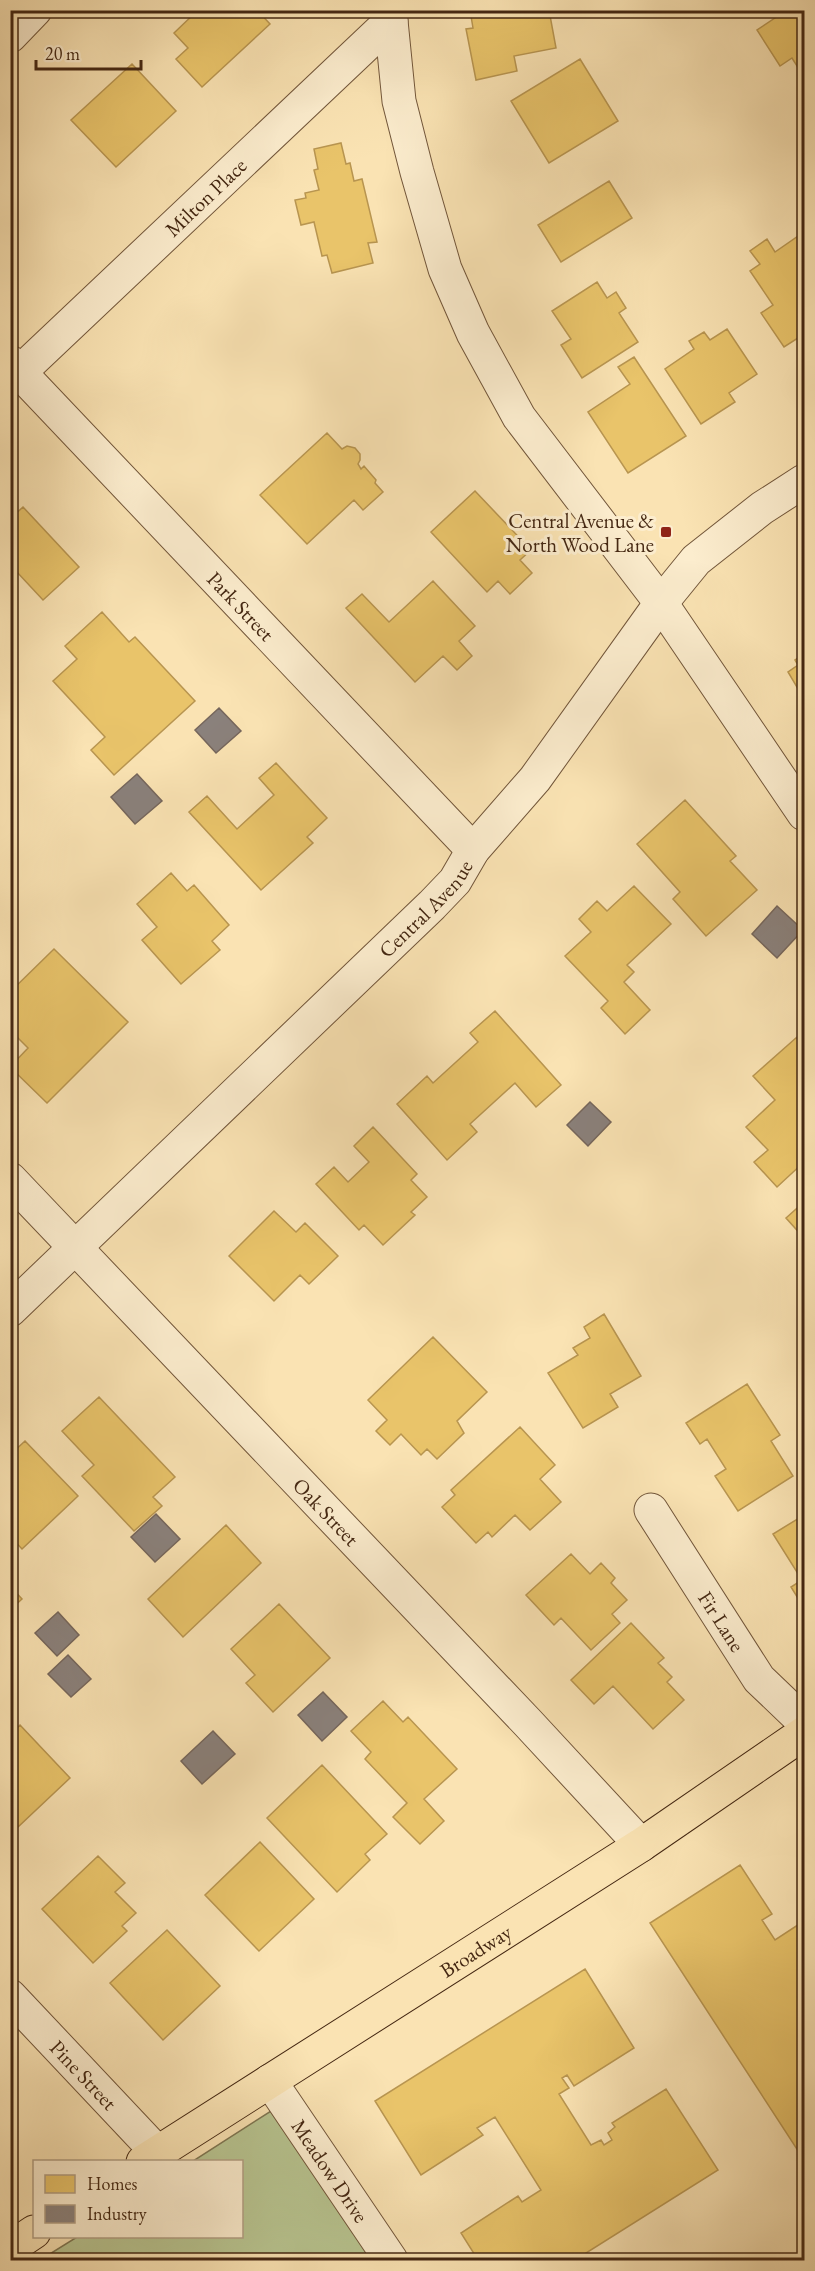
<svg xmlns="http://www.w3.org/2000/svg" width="815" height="2271" viewBox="0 0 815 2271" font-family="'EB Garamond',serif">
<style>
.green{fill:#b8c591;stroke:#7e7652;stroke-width:1.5}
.homes{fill:#e9c46a;stroke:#b89550;stroke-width:1.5}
.industry{fill:#8a817c;stroke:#75665c;stroke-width:1.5}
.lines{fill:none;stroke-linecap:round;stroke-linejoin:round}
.minor-casing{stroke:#72563a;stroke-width:35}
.major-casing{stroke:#442712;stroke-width:35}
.minor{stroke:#fcedce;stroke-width:33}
.major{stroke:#fae3b3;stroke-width:33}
.poi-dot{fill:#8f2418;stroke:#fcedce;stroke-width:2}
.labels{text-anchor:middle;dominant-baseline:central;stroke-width:6;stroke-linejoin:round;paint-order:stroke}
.street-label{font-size:21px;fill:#442712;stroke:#fcedce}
.poi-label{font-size:21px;fill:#442712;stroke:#fcedce;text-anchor:end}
</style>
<rect width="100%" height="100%" fill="#fae3b3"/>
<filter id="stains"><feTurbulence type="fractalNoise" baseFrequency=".00333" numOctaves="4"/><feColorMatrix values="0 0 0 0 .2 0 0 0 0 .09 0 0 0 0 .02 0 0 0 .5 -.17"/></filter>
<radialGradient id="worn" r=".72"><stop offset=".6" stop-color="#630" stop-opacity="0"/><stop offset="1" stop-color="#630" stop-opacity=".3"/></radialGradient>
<path class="green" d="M271 2111 375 2260H40L77 2237 242 2236V2162L193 2161Z"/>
<path class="homes" d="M198 10H257L270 24 202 87 176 59 188 48 174 33Z
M470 10H549L556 48 514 56 517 71 476 80 466 29 473 28Z
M787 10H804V77L792 58 780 66 757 30Z
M580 59 618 121 549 163 511 101Z
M132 64 176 111 116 167 71 120Z
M341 143 346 164 350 163 354 181 362 179 377 242 368 243 373 263 332 273 327 255 322 256 314 222 301 225 295 200 306 198 305 193 319 190 314 170 318 169 314 149Z
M609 181 632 218 561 262 538 225Z
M804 232V340L801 336 784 347 761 313 773 305 750 271 760 264 750 251 767 239 775 252Z
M597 282 607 298 616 292 626 308 619 313 638 342 582 378 561 345 571 339 552 311Z
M727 329 757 374 729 393 735 402 701 424 665 369 694 349 689 341 704 332 710 340Z
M634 357 686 436 628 473 588 412 630 384 618 367Z
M327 433 342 449 347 446 355 448 360 454V460L358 464 361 469 364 466 376 480 375 483 383 492 363 510 354 500 307 544 260 495Z
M475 491 531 550 520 560 532 573 510 594 498 581 487 592 431 532Z
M23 507 79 567 43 600 16 571 10 576V519Z
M433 581 475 626 459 641 472 656 457 670 443 656 415 682 346 608 362 594 389 622Z
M102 612 129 642 135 637 195 701 114 775 91 750 105 737 53 681 77 659 65 646Z
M804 654V699L788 672 798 665 795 660Z
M276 763 327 818 307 837 313 843 261 890 189 812 207 796 237 829 274 795 259 778Z
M685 800 736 856 730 861 757 890 706 936 673 899 680 892 637 844Z
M171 873 187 891 194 885 229 925 212 941 220 950 181 984 142 940 157 927 137 904Z
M634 886 671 924 627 965 634 972 624 982 650 1010 625 1034 601 1008 608 1001 565 956 591 932 579 919 597 901 607 911Z
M54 949 128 1022 47 1103 10 1067 28 1048 10 1030V1017L16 1011 10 1005V992Z
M495 1011 561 1085 536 1107 515 1083 470 1124 477 1132 447 1160 397 1104 427 1076 433 1083 478 1042 470 1033Z
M797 1037 804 1046V1162L777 1187 754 1162 768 1150 746 1127 775 1100 753 1076Z
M373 1127 417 1174 411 1180 427 1197 411 1212 415 1215 383 1245 364 1225 359 1230 316 1184 334 1167 348 1182 369 1162 354 1146Z
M804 1202V1238L786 1218Z
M274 1211 296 1232 305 1223 338 1256 309 1284 300 1275 274 1301 229 1256Z
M604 1314 641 1376 610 1394 618 1407 583 1428 548 1373 578 1355 573 1348 590 1338 584 1327Z
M433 1337 487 1392 457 1421 464 1433 437 1459 427 1449 421 1455 401 1434 390 1445 376 1431 387 1420 368 1400Z
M747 1384 780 1435 771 1441 793 1476 738 1511 715 1476 726 1469 707 1439 700 1444 686 1423Z
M99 1397 175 1477 153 1497 162 1506 134 1531 82 1476 94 1465 62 1431Z
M520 1427 555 1465 540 1479 561 1502 530 1530 515 1515 492 1537 488 1532 476 1543 442 1507 455 1495 451 1490Z
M25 1441 78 1496 22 1549 10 1536V1455Z
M804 1515V1608L791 1587 802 1580 773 1534Z
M226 1525 261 1563 183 1637 148 1599Z
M571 1554 590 1574 601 1563 615 1578 611 1583 627 1600 612 1614 620 1623 591 1650 561 1618 554 1625 526 1595Z
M10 1586 22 1599 10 1610Z
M279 1604 330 1658 273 1712 246 1683 255 1675 231 1649Z
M631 1623 664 1658 658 1663 672 1677 667 1682 684 1700 653 1729 613 1686 594 1704 571 1680Z
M383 1701 403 1722 408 1717 457 1769 424 1799 444 1821 420 1844 393 1817 407 1803 365 1759 371 1752 351 1731Z
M20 1725 70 1778 18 1827 10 1820V1735Z
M322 1765 387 1834 365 1854 370 1860 337 1892 267 1818Z
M260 1842 314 1899 259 1951 205 1895Z
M98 1856 125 1883 115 1892 136 1913 122 1926 127 1931 93 1963 42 1909Z
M740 1865 772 1914 762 1920 775 1940 804 1921V2160L650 1923Z
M167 1930 220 1986 163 2040 110 1983Z
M585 1969 634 2048 574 2086 567 2075 562 2078 569 2088 559 2094 591 2145 601 2140 604 2145 612 2140 608 2133 615 2127 612 2123 666 2089 718 2170 575 2260H478L461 2233 518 2196 522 2202 541 2190 495 2117 477 2128 483 2135 421 2175 375 2101Z"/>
<path class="industry" d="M219 708 241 731 216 753 195 730Z
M137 774 162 801 135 824 111 797Z
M777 906 803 930 777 958 752 934Z
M590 1102 611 1122 588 1146 567 1125Z
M156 1514 180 1539 155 1562 131 1537Z
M58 1612 79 1635 57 1656 35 1633Z
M68 1655 91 1679 71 1697 48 1674Z
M323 1692 347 1717 322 1741 298 1715Z
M213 1731 235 1754 202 1784 181 1761Z"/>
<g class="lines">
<defs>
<g id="minor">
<path d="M388 10 391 21 399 101 417 172 445 269 473 333 519 417 661 603 804 814"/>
<path d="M10 36 35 10"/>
<path id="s1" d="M10 362 473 850"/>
<path id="s2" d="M20 372 391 21"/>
<path id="s3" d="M10 1179 528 1723 641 1845"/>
<path id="s4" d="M10 1310 432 905 455 881 473 850 535 779 661 603 696 560 762 508 804 481"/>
<path id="s5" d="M651 1510 759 1679 804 1722"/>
<path id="s6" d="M10 1996 157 2152"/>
<path id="s7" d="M270 2081 391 2260"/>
</g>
<g id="major">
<path id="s8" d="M143 2162 641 1845 804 1733"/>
<path d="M10 2248 34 2232"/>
</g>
</defs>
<use href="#minor" class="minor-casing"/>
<use href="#major" class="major-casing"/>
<use href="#minor" class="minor"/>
<use href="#major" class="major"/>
</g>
<rect class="poi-dot" x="660" y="526" width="12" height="12" rx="3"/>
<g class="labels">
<g class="street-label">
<text stroke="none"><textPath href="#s2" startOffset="255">Milton Place</textPath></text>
<text stroke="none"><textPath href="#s1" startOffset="336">Park Street</textPath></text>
<text stroke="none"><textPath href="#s4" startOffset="578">Central Avenue</textPath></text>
<text stroke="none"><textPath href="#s3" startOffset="459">Oak Street</textPath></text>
<text stroke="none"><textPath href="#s5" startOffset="132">Fir Lane</textPath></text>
<text stroke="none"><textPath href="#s8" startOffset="394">Broadway</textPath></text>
<text stroke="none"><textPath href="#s6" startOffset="108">Pine Street</textPath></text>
<text stroke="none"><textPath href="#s7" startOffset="108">Meadow Drive</textPath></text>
</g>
<g class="poi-label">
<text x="654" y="520">Central Avenue &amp;<tspan x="654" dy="24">North Wood Lane</tspan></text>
</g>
</g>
<rect width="815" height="2271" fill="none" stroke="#fae3b3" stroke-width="36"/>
<rect x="12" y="12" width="791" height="2247" fill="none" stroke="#442712" stroke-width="3"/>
<rect x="18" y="18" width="779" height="2235" fill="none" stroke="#442712" stroke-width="1.5"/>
<rect x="33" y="2160" width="210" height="78" fill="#fcedce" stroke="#b29e83" stroke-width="1.5"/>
<rect x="45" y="2175" width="30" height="18" fill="#e9c46a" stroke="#b29e83" stroke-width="1.5"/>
<text x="87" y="2190" font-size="18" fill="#442712">Homes</text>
<rect x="45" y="2205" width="30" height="18" fill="#8a817c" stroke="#b29e83" stroke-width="1.5"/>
<text x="87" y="2220" font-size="18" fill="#442712">Industry</text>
<path d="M36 60v9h105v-9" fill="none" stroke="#442712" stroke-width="3"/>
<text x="45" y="60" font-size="18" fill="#442712" stroke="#fcedce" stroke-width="4.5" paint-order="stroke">20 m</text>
<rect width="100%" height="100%" filter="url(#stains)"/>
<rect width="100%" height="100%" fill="url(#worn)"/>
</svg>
